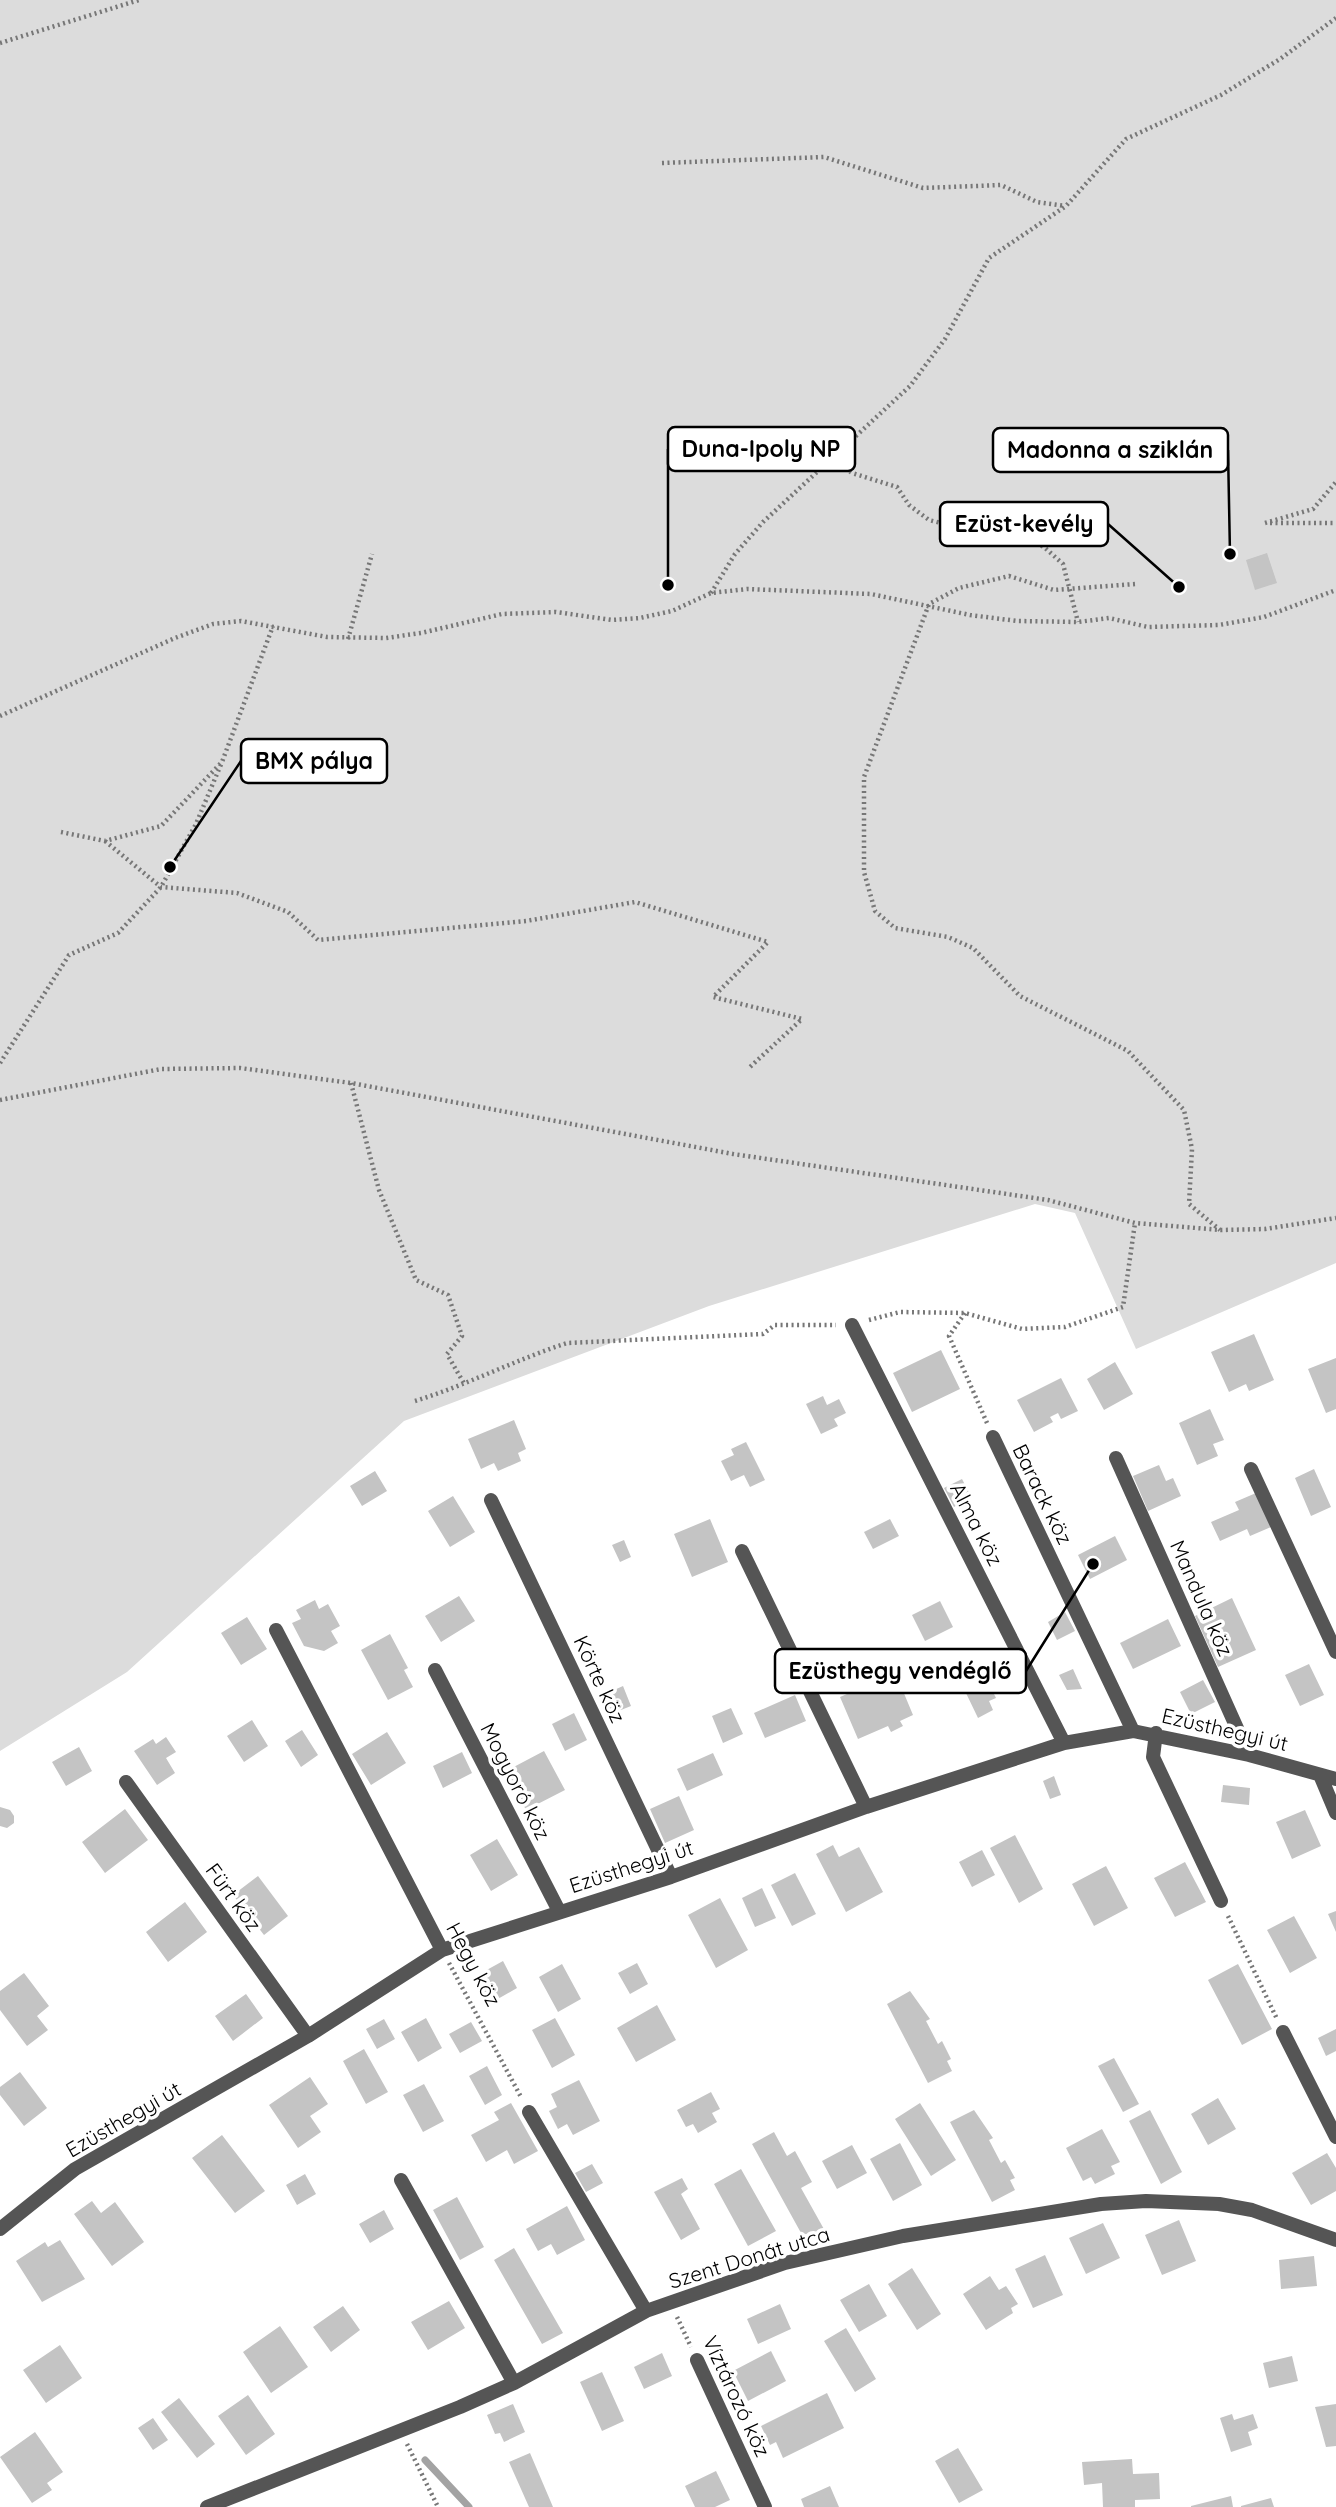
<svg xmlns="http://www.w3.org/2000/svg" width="1336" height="2507" viewBox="0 0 1336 2507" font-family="Quicksand,sans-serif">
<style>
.green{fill:#dcdcdc}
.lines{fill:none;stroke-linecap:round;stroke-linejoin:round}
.stream{stroke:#a3a3a3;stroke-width:7}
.building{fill:#c4c4c4}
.path{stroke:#777;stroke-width:4.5;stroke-dasharray:2 3.5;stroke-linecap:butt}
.minor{stroke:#555;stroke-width:14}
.labels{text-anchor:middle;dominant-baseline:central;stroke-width:7;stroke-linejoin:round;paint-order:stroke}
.street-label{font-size:21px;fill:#000;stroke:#fff}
.leader{fill:none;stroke:#000;stroke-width:2.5}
.callout-dot{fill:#000;stroke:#fff;stroke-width:2.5}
.callout{fill:#fff;stroke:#000;stroke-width:2.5}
.callout-label{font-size:23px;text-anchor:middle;font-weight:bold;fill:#000}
</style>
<rect width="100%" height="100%" fill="#fff"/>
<path class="green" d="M0 0H1336V1263L1136 1349 1075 1213 1035 1204 709 1306 404 1421 127 1672 0 1751Z"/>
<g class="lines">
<path class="stream" d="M425 2460 469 2507"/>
</g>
<path class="building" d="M1267 553 1277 583 1255 590 1246 560Z
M1254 1334 1274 1380 1249 1391 1246 1384 1229 1392 1211 1352Z
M941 1350 960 1389 912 1412 893 1373Z
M1336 1358V1409L1326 1413 1308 1369Z
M1115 1362 1133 1394 1104 1410 1087 1379Z
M1061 1378 1078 1411 1061 1419 1058 1413 1050 1417 1053 1422 1034 1432 1017 1400Z
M823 1396 827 1405 839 1399 846 1413 834 1419 838 1426 821 1434 806 1404Z
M1210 1409 1224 1440 1213 1444 1218 1456 1197 1465 1179 1423Z
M514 1420 526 1449 518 1453 521 1461 498 1471 494 1463 481 1469 468 1439Z
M746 1442 765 1480 750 1487 744 1475 731 1481 721 1461 734 1455 731 1449Z
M1159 1465 1166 1481 1173 1478 1181 1496 1148 1511 1133 1476Z
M1314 1469 1331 1507 1311 1516 1295 1478Z
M375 1471 387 1491 362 1506 350 1486Z
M962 1479 972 1498 954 1507 944 1488Z
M1256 1493 1271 1527 1250 1536 1247 1529 1220 1541 1211 1522 1239 1510 1235 1502Z
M453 1496 475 1532 450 1547 428 1511Z
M710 1519 728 1562 692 1577 674 1534Z
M890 1519 899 1536 873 1549 864 1532Z
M1115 1536 1127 1560 1090 1579 1078 1555Z
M624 1540 631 1557 620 1562 612 1545Z
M459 1596 475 1621 441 1642 425 1616Z
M1232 1598 1256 1650 1218 1667 1195 1616Z
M315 1600 319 1609 328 1604 340 1626 331 1631 338 1643 324 1651 304 1646 292 1623 301 1619 296 1610Z
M940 1601 953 1627 925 1641 912 1615Z
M1065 1612 1075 1631 1057 1640 1048 1622Z
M247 1617 267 1649 241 1665 221 1633Z
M1168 1619 1181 1646 1133 1669 1120 1643Z
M390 1634 408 1668 404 1670 413 1687 388 1700 361 1650Z
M1309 1664 1324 1695 1300 1706 1285 1675Z
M1073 1669 1082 1689 1067 1690 1059 1675Z
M898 1679 913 1715 900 1721 903 1726 891 1732 888 1726 858 1739 840 1697 870 1684 873 1690Z
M987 1680 996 1698 989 1701 993 1710 978 1718 965 1691Z
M1203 1680 1215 1702 1191 1714 1180 1692Z
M623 1686 631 1706 611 1714 603 1695Z
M795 1695 806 1721 765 1738 754 1713Z
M731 1708 743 1734 723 1743 712 1716Z
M574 1713 587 1740 565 1751 552 1724Z
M252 1720 268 1746 244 1762 227 1736Z
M302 1730 318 1755 301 1767 285 1741Z
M387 1732 406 1763 371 1785 352 1754Z
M166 1737 176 1752 166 1758 175 1773 157 1785 134 1751 153 1739 156 1744Z
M79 1747 92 1771 66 1786 52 1762Z
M544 1751 565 1790 526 1810 506 1771Z
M462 1752 472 1773 443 1788 433 1766Z
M713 1753 723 1775 687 1791 677 1769Z
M1054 1776 1061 1795 1050 1799 1043 1781Z
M1223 1785 1250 1788 1249 1805 1221 1802Z
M679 1796 694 1830 665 1843 650 1809Z
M0 1807 10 1810 14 1816V1823L7 1828 0 1826Z
M125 1809 148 1840 105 1873 82 1842Z
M1305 1810 1321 1846 1292 1859 1276 1822Z
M1015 1835 1043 1889 1019 1903 990 1848Z
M497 1839 518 1875 491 1891 470 1855Z
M833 1845 839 1857 859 1847 883 1892 846 1912 816 1854Z
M982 1850 995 1875 972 1887 959 1862Z
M1185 1862 1206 1902 1175 1917 1154 1878Z
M1106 1866 1128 1908 1094 1926 1072 1884Z
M795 1873 816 1914 792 1926 771 1885Z
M258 1876 288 1916 264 1935 233 1895Z
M762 1888 776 1918 755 1927 742 1898Z
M720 1898 748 1950 716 1968 688 1915Z
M185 1902 207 1932 168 1962 146 1932Z
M1336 1911V1932L1328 1914Z
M1294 1916 1317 1958 1290 1973 1267 1930Z
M503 1961 517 1988 489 2004 474 1977Z
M637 1963 648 1984 630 1994 618 1973Z
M562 1964 581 1999 558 2012 539 1977Z
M1238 1964 1272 2029 1242 2045 1208 1980Z
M24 1973 49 2006 37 2016 48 2030 27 2046 0 2010V1991Z
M910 1991 930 2019 926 2021 938 2044 942 2041 951 2059 947 2061 952 2071 928 2083 887 2004Z
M246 1994 263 2018 233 2041 215 2016Z
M657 2005 676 2040 636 2062 617 2028Z
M426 2018 442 2048 418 2062 401 2032Z
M555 2018 575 2055 552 2068 532 2030Z
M384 2019 395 2039 377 2049 366 2029Z
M471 2022 482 2041 460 2053 449 2034Z
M1336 2029V2051L1326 2056 1318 2038Z
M364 2049 388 2092 366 2104 343 2061Z
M1114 2058 1139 2104 1123 2112 1098 2066Z
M487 2066 502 2095 485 2105 469 2076Z
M20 2072 47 2108 24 2126 0 2095V2087Z
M310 2077 328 2104 310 2116 321 2132 298 2148 269 2105Z
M579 2080 600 2121 573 2135 567 2124 558 2129 549 2111 557 2107 551 2094Z
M424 2084 444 2121 423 2132 403 2095Z
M711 2092 720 2109 712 2113 717 2122 698 2133 693 2124 686 2127 677 2110Z
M1218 2098 1236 2129 1208 2145 1191 2114Z
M511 2103 538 2151 514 2164 507 2150 486 2162 471 2135 499 2120 494 2112Z
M920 2103 956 2160 931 2176 895 2119Z
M974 2110 993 2138 989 2140 1001 2163 1005 2160 1015 2178 1010 2180 1015 2190 992 2202 950 2122Z
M1150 2110 1182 2172 1161 2184 1129 2121Z
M1102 2129 1120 2162 1111 2166 1115 2174 1095 2184 1091 2177 1083 2181 1066 2148Z
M774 2132 787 2156 795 2151 812 2182 801 2188 825 2231 806 2242 752 2144Z
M222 2135 265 2191 235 2213 192 2158Z
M900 2143 922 2185 893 2201 870 2159Z
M852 2145 867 2173 837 2189 822 2161Z
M1327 2153 1336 2168V2191L1311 2205 1292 2173Z
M592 2164 603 2183 586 2192 575 2173Z
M741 2169 776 2231 748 2246 714 2184Z
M305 2174 316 2194 297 2205 286 2185Z
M682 2178 688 2189 681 2194 700 2229 681 2240 654 2192Z
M457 2197 484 2247 460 2260 433 2210Z
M92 2201 101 2213 115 2202 144 2242 112 2266 74 2214Z
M567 2206 585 2240 557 2255 551 2244 538 2251 526 2229Z
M384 2210 394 2229 370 2243 359 2224Z
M1179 2220 1196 2261 1162 2275 1145 2235Z
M1103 2223 1120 2258 1086 2274 1069 2238Z
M60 2240 85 2279 42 2302 16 2261 45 2242 48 2247Z
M514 2248 563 2333 542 2344 494 2260Z
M1045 2255 1063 2295 1033 2308 1015 2269Z
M1314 2256 1317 2286 1281 2289 1279 2260Z
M912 2268 941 2314 917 2330 888 2284Z
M990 2276 999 2290 1006 2286 1018 2304 1011 2308 1013 2313 986 2330 963 2294Z
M869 2284 887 2316 859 2332 840 2300Z
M449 2301 465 2328 428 2350 411 2322Z
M780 2304 791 2329 758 2344 747 2319Z
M343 2306 360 2330 331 2352 313 2327Z
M280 2326 308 2367 271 2393 243 2352Z
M846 2328 876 2379 855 2392 824 2341Z
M60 2345 82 2378 46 2403 23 2370Z
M771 2351 786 2381 748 2401 733 2371Z
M662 2353 672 2376 644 2389 634 2367Z
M1292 2356 1298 2381 1269 2388 1263 2363Z
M602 2372 624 2421 602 2431 580 2382Z
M827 2393 844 2428 783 2458 776 2442 770 2445 761 2426Z
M248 2395 275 2434 246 2455 218 2416Z
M179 2398 215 2444 197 2458 161 2412Z
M513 2404 525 2432 504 2442 500 2433 495 2434 487 2415Z
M1336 2404V2446L1326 2447 1315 2407Z
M1232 2414 1234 2420 1253 2414 1258 2428 1248 2432 1252 2445 1231 2452 1220 2418Z
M153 2418 168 2440 153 2450 138 2428Z
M35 2432 63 2472 47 2483 52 2490 32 2503 0 2457Z
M958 2448 983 2490 959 2503 935 2461Z
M530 2453 553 2507H529L509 2462Z
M1132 2459 1133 2474 1159 2473 1160 2499 1135 2500V2507H1103L1102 2483 1084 2485 1082 2462Z
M716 2471 730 2500 715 2507H695L685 2486Z
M830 2486 839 2507H804L801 2499Z
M1231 2496 1233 2507H1191V2506Z
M1271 2498 1274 2507H1241V2506Z"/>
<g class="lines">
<path class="path" d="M0 43 139 0
M662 163 824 157 923 188 1001 185 1037 202 1065 206
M832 458 852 473 897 487 909 505 929 520 960 528 990 524 1044 547 1063 564 1078 622
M1265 523 1313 509 1336 482
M1270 523H1336
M1135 584 1054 590 1009 576 959 588 929 604 864 777V872L875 911 895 928 948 937 973 948 1020 996 1128 1051 1184 1110 1192 1149 1189 1204 1220 1230
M711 593 735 554 763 522 910 386 945 339 989 258 1066 206 1126 139 1221 95 1280 59 1336 18
M348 639 372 554
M0 716 175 638 213 624 241 621 327 637 386 638 421 633 502 614 556 612 612 620 640 618 672 611 711 593 747 589 871 594 970 615 1017 621 1078 622 1109 618 1148 627 1219 625 1264 617 1336 590
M61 832 105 841 161 826 222 762 273 626
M105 841 161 887 237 893 288 912 318 940 526 921 635 902 768 942 713 997 802 1019 750 1067
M0 1063 69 955 118 933 161 887 196 824 222 762
M351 1083 379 1190 416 1280 448 1295 462 1336 447 1354 465 1385
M0 1100 161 1069 240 1068 351 1083 733 1154 1048 1200 1135 1223 1221 1230 1265 1229 1336 1218
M965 1313 949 1336 987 1423
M869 1320 900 1312 965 1313 1022 1329 1065 1327 1123 1307 1135 1223
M415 1401C467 1385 515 1360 567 1343L763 1334 775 1325H836
M1228 1916 1277 2019
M449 1963 521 2097
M677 2317 691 2347
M407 2444 438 2507"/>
<path class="minor" d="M852 1325 1064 1743
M993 1437 1133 1731
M1116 1458 1249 1755
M1251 1469 1336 1652
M491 1500 671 1877
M742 1551 866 1807
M276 1630 442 1950
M435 1670 559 1911
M1156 1733 1153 1757 1221 1901
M1320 1775 1336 1813
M126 1782 308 2036
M1283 2032 1336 2137
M529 2112 646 2311
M401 2180 514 2383
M0 2229 75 2169 308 2036 442 1950 671 1877 866 1807 1064 1743 1133 1731 1249 1755 1336 1779
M697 2360 765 2507
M207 2507 460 2407 514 2383 646 2311 785 2263 903 2236 1101 2204 1146 2201 1219 2204 1252 2210 1336 2240"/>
</g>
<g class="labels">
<g class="street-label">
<text transform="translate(1043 1494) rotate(64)">Barack köz</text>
<text transform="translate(977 1524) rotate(63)">Alma köz</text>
<text transform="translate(1202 1598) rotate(66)">Mandula köz</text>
<text transform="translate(600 1679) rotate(65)">Körte köz</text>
<text transform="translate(1225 1729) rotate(13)">Ezüsthegyi út</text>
<text transform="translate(516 1781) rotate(63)">Mogyoró köz</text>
<text transform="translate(631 1866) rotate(-18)">Ezüsthegyi út</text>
<text transform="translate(234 1897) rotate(54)">Fürt köz</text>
<text transform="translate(474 1964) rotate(62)">Hegy köz</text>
<text transform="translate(123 2119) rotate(-30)">Ezüsthegyi út</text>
<text transform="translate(749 2257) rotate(-17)">Szent Donát utca</text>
<text transform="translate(737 2396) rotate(65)">Víztározó köz</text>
</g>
</g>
<path class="leader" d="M668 585L668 449M1230 554L1228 450M1179 587L1108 524M170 867L241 761M1093 1564L1026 1671"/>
<g class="callout-dot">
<circle cx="668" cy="585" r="7"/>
<circle cx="1230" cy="554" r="7"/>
<circle cx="1179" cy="587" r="7"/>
<circle cx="170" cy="867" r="7"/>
<circle cx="1093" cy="1564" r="7"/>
</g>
<g class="callout">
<rect x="668" y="427" width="187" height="44" rx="7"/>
<rect x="993" y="428" width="235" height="44" rx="7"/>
<rect x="940" y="502" width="168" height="44" rx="7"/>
<rect x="241" y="739" width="146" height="44" rx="7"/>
<rect x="775" y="1649" width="251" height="44" rx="7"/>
</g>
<g class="callout-label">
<text x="761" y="457">Duna-Ipoly NP</text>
<text x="1110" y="458">Madonna a sziklán</text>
<text x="1024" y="532">Ezüst-kevély</text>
<text x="314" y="769">BMX pálya</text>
<text x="900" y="1679">Ezüsthegy vendéglő</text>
</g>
</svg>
